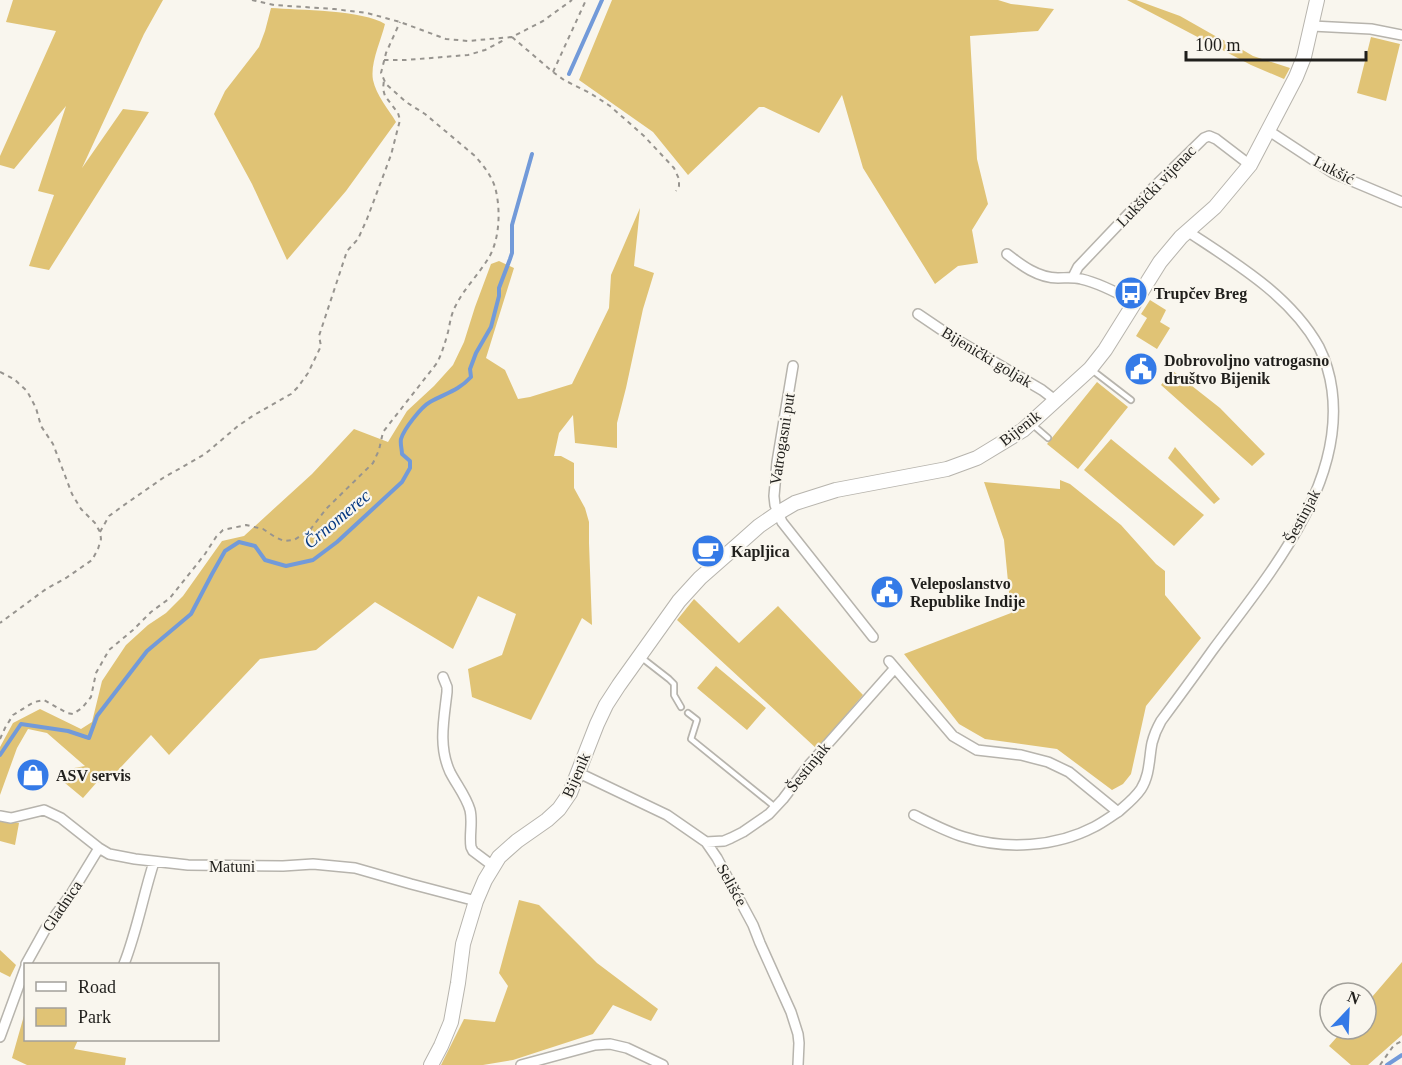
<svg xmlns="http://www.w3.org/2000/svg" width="1402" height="1065" viewBox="0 0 1402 1065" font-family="Georgia,serif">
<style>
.green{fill:#e0c375}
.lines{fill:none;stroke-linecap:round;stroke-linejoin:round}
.stream{stroke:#729ad9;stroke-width:4}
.lane-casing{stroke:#b7b4ad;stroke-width:8}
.street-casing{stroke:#b7b4ad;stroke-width:12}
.secondary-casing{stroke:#b7b4ad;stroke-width:16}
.path{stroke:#97948f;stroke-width:2;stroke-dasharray:4.5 4.5;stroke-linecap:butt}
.lane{stroke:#fff;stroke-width:4.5}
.street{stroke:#fff;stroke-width:9}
.secondary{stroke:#fff;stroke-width:14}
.labels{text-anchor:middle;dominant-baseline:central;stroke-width:4.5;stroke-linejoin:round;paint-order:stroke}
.street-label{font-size:16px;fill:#201f1c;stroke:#f9f6ee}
.poi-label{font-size:16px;font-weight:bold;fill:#201f1c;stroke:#f9f6ee;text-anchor:start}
.water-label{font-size:18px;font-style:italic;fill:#053881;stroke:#f9f6ee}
</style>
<rect width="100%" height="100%" fill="#f9f6ee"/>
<path class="green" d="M13 0H163L144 34 82 168 123 109 149 112 49 270 29 266 54 195 38 191 66 106 14 169 0 165V156L56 31 6 22Z
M612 0H998L1011 4 1054 9 1038 31 970 36 977 159 988 204 972 230 978 263 958 266 935 284 863 168 842 95 819 133 764 107H759L688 175 653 132 579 80Z
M1127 0H1136L1180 16 1217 37 1236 46 1253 56 1290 68 1284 79 1251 65Z
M271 8C298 10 364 10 385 24 381 41 370 63 373 80 376 95 389 110 396 122L346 191 287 260 252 184 214 114 225 91 259 47 265 31Z
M1371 37 1400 44 1386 101 1357 93Z
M640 208 634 266 654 273 643 309 626 388 617 423V448L575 443 573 415 559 433 554 456H561L574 463V488L585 508 589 522V543L592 625 582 618 531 720 472 697 468 669 502 655 516 614 478 596 453 649 375 602 316 650 260 659 169 755 151 735 106 783 97 782 83 798 59 778 69 769 85 766 47 733 28 729 17 748 0 795V747L13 723 40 709 81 729 92 722 102 681 126 645 148 625 166 613 183 596 222 541 244 536 312 474 354 429 388 442 407 411 434 386 453 365 464 342 475 307 491 264 499 261 514 268 486 358 505 370 518 399 530 397 572 384 609 308 611 275Z
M1150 300 1166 310 1160 322 1170 328 1157 349 1136 336 1147 318 1141 314Z
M1173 371 1220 408 1265 454 1252 466 1161 385Z
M1097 382 1128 407 1078 469 1047 444Z
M1111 439 1204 515 1174 546 1084 470Z
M1175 447 1220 499 1214 504 1168 458Z
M1060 480 1070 484 1121 525 1156 564 1165 571V595L1201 638 1146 706 1131 774 1123 784 1112 790 1057 749 985 739 959 724 904 654 1011 613 1004 540 984 482 1060 489Z
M694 599 739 643 778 606 863 695 817 749 677 620Z
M716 666 766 708 747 730 697 688Z
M0 820 19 823 15 845 0 841Z
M519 900 539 905 597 963 658 1009 651 1021 613 1005 593 1034 513 1060 483 1065H441L464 1019 495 1022 508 986 499 973Z
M0 950 16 965 10 977 0 972Z
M1402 962V1035L1368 1065H1351L1329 1046 1344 1029H1366V1004Z
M25 1012 26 1040H78L74 1049 126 1058 125 1065H27L12 1058Z"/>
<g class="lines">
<path class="stream" d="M569 74 602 0
M0 755 21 724 68 731 89 738 97 716 147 651 191 614 212 574 225 551 239 542 255 546 265 560 286 566 313 560 337 542 402 482 410 468V461L402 454C402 449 400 444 401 439 404 429 421 407 430 402 446 393 458 391 471 377L470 369 476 353 491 327 499 296V288L510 259 512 253V225L532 154
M1387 1065 1402 1055"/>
<defs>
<path id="lane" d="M1092 370 1131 400
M1033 425 1048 438
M642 658 669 679 674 684V695L681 707
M688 713 697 720 691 739 775 807"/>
<path id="street" d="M1312 26 1371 29 1402 35
M1269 131 1333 173 1402 202
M1007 254C1021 265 1038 278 1058 278 1066 278 1073 277 1081 279 1099 283 1118 293 1134 302
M1073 277 1078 267 1154 187 1204 138 1209 136 1216 139 1250 165
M918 314 952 337 1042 390 1055 400
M793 366 777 462 774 496 775 505 782 522 873 637
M889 661 953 736 977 750 1021 755 1048 762 1069 772 1118 812C1110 817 1102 823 1094 827 1056 847 1006 850 964 837 947 832 930 823 914 815
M443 677 447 687V692C444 719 438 746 450 772 456 784 466 796 470 810 473 822 469 835 471 847L473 851 493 866
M579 773 667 815 706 842 717 858 753 925 760 943 791 1012 798 1034 799 1043 798 1065
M1118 812C1126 805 1135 798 1141 789 1150 775 1149 758 1152 743 1154 735 1157 728 1161 721 1178 698 1195 675 1212 651 1266 578 1345 488 1332 390 1330 375 1326 361 1319 347 1290 295 1235 263 1187 231
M0 816 11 818 44 810 61 818 99 848 109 854 135 859 188 865 283 866 313 864 355 868 411 884 476 901
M706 842 724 841 731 838 743 832 769 814 783 799 809 765 895 668
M26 964 46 928 71 894 99 848
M124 964C137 931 143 896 154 862
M0 1037 26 966
M521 1065 595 1045 610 1044 627 1048 663 1065"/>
<path id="secondary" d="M431 1065 441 1046 451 1022 458 983 463 944 476 901 485 880 499 857 517 841 547 820 559 809 570 793 597 724 606 705 619 685 679 601 700 578 741 542 759 526 778 513 795 503 836 490 947 469 977 458 1023 430 1090 369 1105 350 1160 262 1181 237 1215 207 1250 165 1296 77 1304 57 1317 0"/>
</defs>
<use href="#lane" class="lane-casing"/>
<use href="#street" class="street-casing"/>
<use href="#secondary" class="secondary-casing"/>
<path class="path" d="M252 0 274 5 334 9 367 13 400 22 446 39 468 41 512 37 543 21 572 0
M512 37 553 72 564 80 590 93 610 106 644 136 674 168 679 179V186L676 191
M384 60H406L468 55 485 50 506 39
M553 72 586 0
M0 372 14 379 27 391 36 408 41 426 53 444 72 494 81 509 95 523 100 532 101 539 98 549 92 560 66 578 46 589 0 623
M100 532 109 516 127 503 163 478 205 454 238 426 254 415 291 394 298 387 308 373 321 346 319 336 347 251 358 239 367 219 391 155 400 120 398 113 385 96 383 89 384 80
M0 739 5 728 13 715 34 702 44 700 67 713 73 714 82 708 91 697 96 673 109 650 133 630 151 612 170 598 205 554 216 537 223 530 246 525 263 529 275 537 284 541 294 540 310 530 326 509 373 463 379 450 383 432 437 363C442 353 445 343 448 332 450 323 451 314 456 305 464 289 478 275 488 259 500 240 501 209 495 187 491 175 483 165 475 156L425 114 406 102 386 84 381 73 386 53 400 22
M1380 1065 1394 1045 1402 1041"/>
<use href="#lane" class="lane"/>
<use href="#street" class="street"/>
<use href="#secondary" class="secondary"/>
</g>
<defs>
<symbol id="bus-disc" viewBox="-11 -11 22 22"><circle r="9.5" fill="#347ae7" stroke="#f9f6ee"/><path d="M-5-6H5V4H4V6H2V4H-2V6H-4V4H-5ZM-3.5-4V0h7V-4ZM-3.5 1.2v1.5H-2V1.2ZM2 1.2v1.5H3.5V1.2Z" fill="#fff"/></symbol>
<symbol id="civic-disc" viewBox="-11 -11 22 22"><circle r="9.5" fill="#347ae7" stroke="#f9f6ee"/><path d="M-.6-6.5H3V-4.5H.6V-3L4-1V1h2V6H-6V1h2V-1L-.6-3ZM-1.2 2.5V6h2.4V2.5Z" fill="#fff"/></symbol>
<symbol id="cafe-disc" viewBox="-11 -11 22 22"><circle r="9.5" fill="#347ae7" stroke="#f9f6ee"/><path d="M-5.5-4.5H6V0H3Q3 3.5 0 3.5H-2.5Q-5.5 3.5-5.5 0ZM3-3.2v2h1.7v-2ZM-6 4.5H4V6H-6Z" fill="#fff"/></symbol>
<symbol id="shop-disc" viewBox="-11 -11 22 22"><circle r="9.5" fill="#347ae7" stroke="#f9f6ee"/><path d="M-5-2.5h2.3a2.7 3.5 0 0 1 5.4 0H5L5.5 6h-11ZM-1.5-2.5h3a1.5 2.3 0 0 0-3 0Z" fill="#fff"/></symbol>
</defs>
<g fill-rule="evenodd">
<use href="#bus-disc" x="1112" y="274" width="38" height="38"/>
<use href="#civic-disc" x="1122" y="350" width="38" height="38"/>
<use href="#cafe-disc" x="689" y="532" width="38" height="38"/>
<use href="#civic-disc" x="868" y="573" width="38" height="38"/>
<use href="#shop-disc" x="14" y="756" width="38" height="38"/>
</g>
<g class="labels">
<g class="street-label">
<text transform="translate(1334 170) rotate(28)">Lukšić</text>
<text transform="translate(1156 186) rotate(-46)">Lukšićki vijenac</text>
<text transform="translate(987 357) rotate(31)">Bijenički goljak</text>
<text transform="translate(1020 428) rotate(-38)">Bijenik</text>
<text transform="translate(782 439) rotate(-81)">Vatrogasni put</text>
<text transform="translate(1302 516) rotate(-62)">Šestinjak</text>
<text transform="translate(808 767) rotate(-51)">Šestinjak</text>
<text transform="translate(576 775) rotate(-66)">Bijenik</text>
<text x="232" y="866">Matuni</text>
<text transform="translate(732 885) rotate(61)">Selišće</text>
<text transform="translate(62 906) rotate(-56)">Gladnica</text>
</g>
<g class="poi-label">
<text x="1154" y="293">Trupčev Breg</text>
<text x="1164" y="360">Dobrovoljno vatrogasno<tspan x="1164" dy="18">društvo Bijenik</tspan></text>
<text x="731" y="551">Kapljica</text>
<text x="910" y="583">Veleposlanstvo<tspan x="910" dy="18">Republike Indije</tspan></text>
<text x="56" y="775">ASV servis</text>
</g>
<g class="water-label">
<text transform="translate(337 519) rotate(-40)">Črnomerec</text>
</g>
</g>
<rect x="24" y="963" width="195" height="78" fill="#f9f6ee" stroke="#a2a09a" stroke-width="1.5"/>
<rect x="36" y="982" width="30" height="9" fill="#ffffff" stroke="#a2a09a" stroke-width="1.5"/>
<text x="78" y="993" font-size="18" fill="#201f1c">Road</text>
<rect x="36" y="1008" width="30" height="18" fill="#e0c375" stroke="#a2a09a" stroke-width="1.5"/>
<text x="78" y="1023" font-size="18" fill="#201f1c">Park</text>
<g transform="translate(1348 1011) rotate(23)"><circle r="28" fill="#f9f6ee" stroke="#a2a09a" stroke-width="1.5"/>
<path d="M0-4.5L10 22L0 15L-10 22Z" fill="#347ae7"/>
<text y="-9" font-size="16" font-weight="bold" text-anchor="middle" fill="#201f1c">N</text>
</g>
<path d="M1186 51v9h180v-9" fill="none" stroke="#201f1c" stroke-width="3"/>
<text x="1195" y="51" font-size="18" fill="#201f1c" stroke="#f9f6ee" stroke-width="4.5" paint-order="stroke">100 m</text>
</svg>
